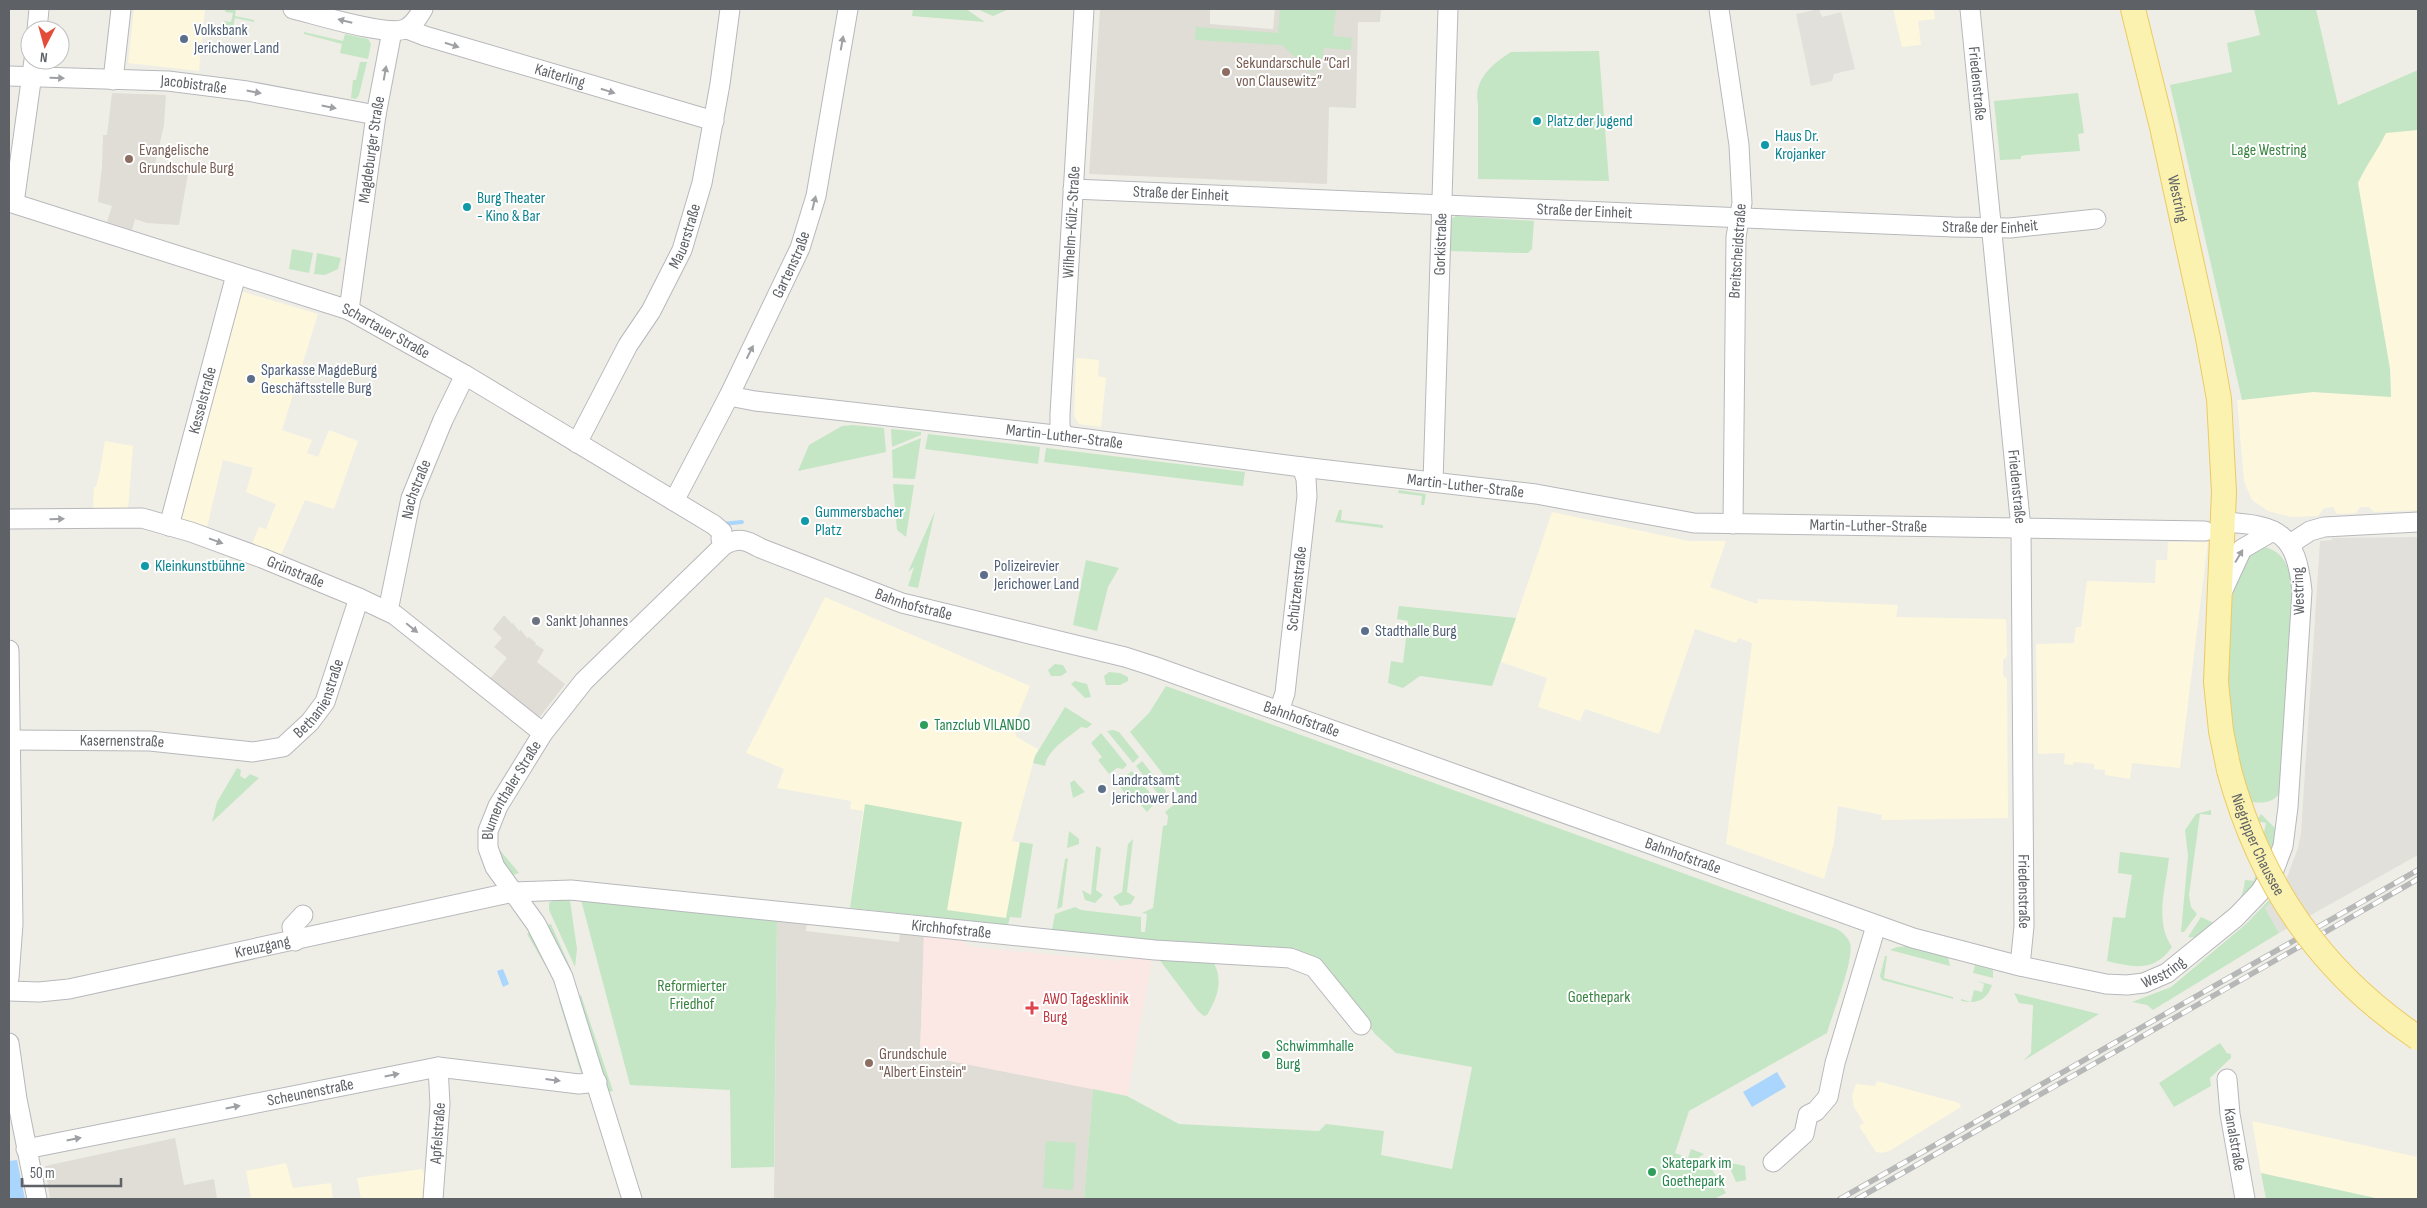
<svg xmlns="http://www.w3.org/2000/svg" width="2427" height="1208" viewBox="0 0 2427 1208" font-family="'Sofia Sans Condensed',sans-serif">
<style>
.commercial{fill:#fdf7de}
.industrial{fill:#e1e0db}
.education{fill:#dfddd5}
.medical{fill:#fbe7e4}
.green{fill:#c4e6c5}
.water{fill:#aad5fc}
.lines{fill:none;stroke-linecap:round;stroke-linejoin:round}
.stream{stroke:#aad5fc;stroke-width:4}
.minor-casing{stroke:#b7b8bc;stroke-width:21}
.major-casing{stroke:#ecca63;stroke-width:26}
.minor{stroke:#fff;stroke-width:19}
.major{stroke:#fcf2af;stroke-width:24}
.rail-casing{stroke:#b6b7b7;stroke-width:5.5}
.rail{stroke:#fff;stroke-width:4;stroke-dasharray:11;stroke-linecap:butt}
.major-bridge-casing{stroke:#ecca63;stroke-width:26;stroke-linecap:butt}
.major-bridge{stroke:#fcf2af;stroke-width:24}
.oneway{fill:#9ea0a3}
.service-dot{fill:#5c6f8a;stroke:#fff;stroke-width:2}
.education-dot{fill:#8d6e63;stroke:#fff;stroke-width:2}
.culture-dot{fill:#0f9aa8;stroke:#fff;stroke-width:2}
.worship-dot{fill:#6b7280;stroke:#fff;stroke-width:2}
.leisure-dot{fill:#2e9e5b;stroke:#fff;stroke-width:2}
.health-dot{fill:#e0444e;stroke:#fff;stroke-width:2}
.labels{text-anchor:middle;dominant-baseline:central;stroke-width:4;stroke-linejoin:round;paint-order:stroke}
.service-label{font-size:16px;fill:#4e5e75;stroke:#fff;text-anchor:start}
.education-label{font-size:16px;fill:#785e54;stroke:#fff;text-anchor:start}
.street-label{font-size:16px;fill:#5e6166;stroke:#fff}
.culture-label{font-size:16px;fill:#0d838f;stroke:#fff;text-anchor:start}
.park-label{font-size:16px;fill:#38833f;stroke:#fff}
.worship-label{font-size:16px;fill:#5b616d;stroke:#fff;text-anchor:start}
.leisure-label{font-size:16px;fill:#27864d;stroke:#fff;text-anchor:start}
.health-label{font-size:16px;fill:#be3a42;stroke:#fff;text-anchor:start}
</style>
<rect width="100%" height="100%" fill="#efeee6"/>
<path class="commercial" d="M134 9H205L199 71 128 63Z
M1893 9H1942L1934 10 1935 19 1918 21 1921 45 1902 47Z
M2418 70V510L2374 512 2369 507H2360L2356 513 2337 514 2333 507 2324 508 2318 516 2291 517 2268 511 2252 500 2244 481 2237 400 2313 392 2391 396 2390 369 2346 118 2398 81Z
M237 290 318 314 282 430 312 440 307 453 318 457 329 430 358 441 334 509 305 500 281 555 252 544 259 527 266 529 276 504 246 492 253 468 223 460 207 527 179 518Z
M1076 358 1099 360 1098 376 1106 378 1101 427 1079 424 1074 416Z
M105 441 133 446 128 509H93L94 487H96L100 471Z
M1552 512 1689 541H1726L1710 587 1757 604 1758 599 1898 605 1896 617 2006 619 2007 656 2003 660V675L2007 679 2008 818 1881 820 1882 815 1838 806 1834 843 1824 879 1726 844 1752 643 1739 638 1736 643 1695 629 1659 734 1585 709 1580 721 1538 707 1547 678 1501 662Z
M2168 542H2208L2180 768 2132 763 2130 779 2105 775V770L2094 769V764L2074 762 2073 765 2064 764 2065 753 2038 754 2036 644 2074 643 2076 627H2081L2087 581 2155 583 2156 560H2167Z
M825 597 1030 686 1013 728 1017 737 1039 750 1035 756 1012 841 1023 843 1008 925 850 908 863 811 850 809 851 801 777 788 784 769 746 753Z
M1877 1081 1959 1103 1961 1107 1891 1150 1883 1153 1876 1152 1859 1126 1864 1123 1854 1107 1852 1096 1856 1084 1875 1086Z
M2252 1121 2418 1157V1199H2380L2261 1173Z
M286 1163 293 1188 331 1183 333 1199H236L251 1197 246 1171Z
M422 1169 428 1180V1199H361L357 1178Z"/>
<path class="industrial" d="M1819 9 1822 17 1841 12 1855 69 1834 74 1832 81 1811 86 1796 14Z
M2418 537V855L2279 933 2265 908 2276 896 2288 875 2298 848 2301 833 2320 541 2332 540V538Z"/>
<path class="education" d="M1100 9H1210V24L1273 29 1275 9H1381L1380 22H1358L1356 108 1329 107 1327 184 1089 174Z
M112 93 166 95 164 125 154 169 188 174 179 225 147 223 135 219 132 230 107 222 112 206 98 202 102 166 103 135H107Z
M504 615 512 624 513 623 519 631 521 630 527 638 529 637 536 643 535 646 537 645 544 650 537 662 565 684 539 718 490 679 507 658 494 647 502 638 493 629Z
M777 918 807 922 806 931 899 942 900 932 924 934 920 1055 1093 1089 1084 1199H774Z
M175 1138 184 1185 214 1179 217 1199H50L45 1166Z"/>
<path class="medical" d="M924 934 957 938 971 947 1120 961 1138 958 1152 960 1127 1096 920 1055Z"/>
<path class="green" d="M226 9H236L235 16 254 20V22L235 18 233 27 223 25 224 21 231 22 233 13 225 12Z
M913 9H966L985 22 912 16Z
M977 9H1009L993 16Z
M1280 9H1336L1333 36 1352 38 1351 50 1324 48 1322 59 1312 73 1282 45 1195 40 1196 27 1278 33Z
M2254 9H2316L2338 105 2418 70V130L2386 133C2378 150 2366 165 2358 183L2390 369 2391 397 2313 392 2242 400 2170 85 2232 72 2227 43 2260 35Z
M304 32 343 41 345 34 368 39 371 44 368 59 340 53 342 44 304 34Z
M1599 51 1609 181 1478 179V104C1473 80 1492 64 1511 52Z
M360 62H367L359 95 356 99 351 98 353 80H356Z
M2078 93 2084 133 2078 134 2080 151 2027 155 2021 156V159L2000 160 1994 101Z
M1456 216 1534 221 1532 249 1528 253H1518L1449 251 1451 219Z
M292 249 313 253 309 273 289 269Z
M317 253 341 258 338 269 325 275 314 274Z
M853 425 884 428 886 452 798 471 809 445 842 426Z
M891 429 921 432V435L892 447Z
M928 434 1040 447 1038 464 925 449Z
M921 438 915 479 893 478 892 450Z
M1046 448 1245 472 1243 486 1044 462Z
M893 484 914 485 906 537 897 530Z
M1399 490 1426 494 1424 505H1421L1422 496 1398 493Z
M1339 510H1342L1341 520 1383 525V528L1335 522Z
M935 511 918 588 908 586 914 567 908 572Z
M2265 547C2285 552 2289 569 2294 587L2281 789C2276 804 2262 803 2249 802L2238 759 2240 757 2232 739 2224 640 2234 588 2243 558 2259 548Z
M1086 560 1119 568 1108 587 1097 631 1073 625Z
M1399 606 1516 618 1492 686 1420 676 1403 688 1388 683 1391 661 1403 663 1408 621 1397 619Z
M1055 664 1063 665 1067 672 1061 676H1051L1048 670Z
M1109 672 1120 673 1128 677V681L1120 685H1106L1104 676Z
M1075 681 1087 684 1091 697 1085 698 1071 684Z
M1166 686 1837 929C1842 932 1848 937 1850 943 1855 958 1832 1015 1827 1033L1689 1111 1675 1153 1688 1158 1691 1149 1704 1154 1698 1158 1700 1163 1706 1159 1726 1193 1714 1199H1084L1093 1089 1127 1096 1179 1124 1319 1131 1326 1124 1384 1131 1381 1155 1452 1169 1472 1067 1396 1053 1375 1034 1321 964 1052 930 1055 914 1075 907 1081 910 1141 917V932H1145L1147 914 1142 913 1153 908 1163 826 1167 825 1168 816 1165 812 1182 798 1130 732 1149 713Z
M1065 707 1092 724 1087 728 1081 727C1068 738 1048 749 1045 766L1033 763 1035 756Z
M1113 730 1119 732 1139 757 1133 763 1107 731Z
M1101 733 1127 765 1123 769 1117 768 1109 774 1098 760 1102 757 1091 743Z
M1142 761 1166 791 1163 800 1136 766Z
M237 768 241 770 240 776 245 779 250 774 259 778 212 822 217 802Z
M1132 771 1159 804 1153 805 1147 812 1135 798 1131 801 1120 787 1127 780V775Z
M1074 780 1085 792 1073 798 1070 783Z
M865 804 962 822 947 910 1006 918 1020 842 1033 844 1021 918 1010 917 1008 925 850 908Z
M2211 810V815L2200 814 2189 895 2191 907 2197 914 2184 932H2181L2188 856 2185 830 2196 814Z
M2261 814 2279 832C2275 850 2269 868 2259 882 2248 899 2208 942 2188 937L2201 917 2214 923C2231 902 2241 911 2245 880L2254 881 2266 823 2256 821Z
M1069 831 1079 839V844L1067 848Z
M1133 839 1127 892 1135 897 1131 904 1120 906 1113 897 1122 892 1128 844Z
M1096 846 1101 848 1096 890 1103 895 1095 903 1085 900 1082 890 1091 895Z
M498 849H499L519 873 513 875C505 868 501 859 498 849Z
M2120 852 2169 858C2166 887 2154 921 2172 947 2154 973 2133 967 2107 961L2113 917 2125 918 2132 875 2118 873Z
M1068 858 1062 907 1057 909 1065 859Z
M2270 899 2271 902 2265 908 2279 933 2153 1010 2147 1005 2132 1002 2171 987 2246 924Z
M554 900H570L577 949 575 967 549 910V903Z
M581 900 777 918 774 1167 731 1168 730 1090 630 1085Z
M551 924 571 969H569L547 925Z
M530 932 553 979 527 934Z
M1909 946 1948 957 1950 966 1890 950 1897 947Z
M1885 956H1887L1884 978 1953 997V999L1882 980 1880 976Z
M1158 958H1211C1224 978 1219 995 1207 1015L1204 1016 1198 1011Z
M1975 965 1993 970V978L1973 973Z
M1977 981 1992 985C1987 1001 1976 1004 1961 1001V999L1971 1002 1974 990 1982 992 1984 984Z
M2014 993 2099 1014 2023 1061 2031 1053 2033 1005 2019 1003Z
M581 995 613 1091 608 1092 578 996Z
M562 999 583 1071 581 1073 559 1001Z
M2220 1043 2227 1053 2231 1054V1058L2210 1078 2211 1086 2174 1107 2159 1083Z
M1046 1141 1076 1143 1073 1190 1043 1188Z
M1731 1163 1745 1166 1746 1180 1736 1182 1730 1168Z
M2261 1173 2380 1199H2266Z"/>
<path class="water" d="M503 969 509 984 503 987 497 971Z
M1777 1072 1786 1087 1752 1107 1743 1092Z
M17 1160 25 1199H10L9 1161Z"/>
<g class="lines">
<path class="stream" d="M722 524 742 522"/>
<defs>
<g id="minor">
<path d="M293 9C315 14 387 37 405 29 414 25 418 17 423 9"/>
<path d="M1719 9 1739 145 1742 203 1736 237 1733 524"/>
<path id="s1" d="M1970 9 2021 529 2024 926 2020 966"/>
<path id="s2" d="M407 29 425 36 714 121"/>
<path d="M37 30 39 9"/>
<path id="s3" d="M9 76 168 81 247 91 376 115"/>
<path d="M113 80 121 9"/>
<path id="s4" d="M1073 189 1953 227 2010 228 2096 219"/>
<path id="s5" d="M9 202 349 310 465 375 714 525 722 532 721 539"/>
<path d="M14 203 34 60"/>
<path id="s6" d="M349 310 376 115 392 31"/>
<path id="s7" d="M729 396 755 401 1064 436 1302 467 1536 494 1694 523 2205 531"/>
<path id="s8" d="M1064 436 1060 427V414L1084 9"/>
<path id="s9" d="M577 443 628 345 651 311 682 250 702 183 720 84 730 9"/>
<path id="s10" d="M1433 482 1448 9"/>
<path id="s11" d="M674 501 729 396 800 248 816 196 848 9"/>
<path id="s12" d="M9 519 142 518 191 532 262 558 359 598 395 615 543 733"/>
<path id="s13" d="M169 526 236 275"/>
<path d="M2290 544 2310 531 2324 527 2418 522"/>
<path d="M2223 590 2242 549 2273 531"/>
<path id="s14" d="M388 611 411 498 443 420 465 375"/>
<path d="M9 650 13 924 9 978"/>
<path id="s15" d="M1279 711 1285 693 1307 496 1306 479 1302 467"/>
<path id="s16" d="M10 740 150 741 253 752 283 747 310 722 325 702 359 598"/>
<path d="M295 941 292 927 303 915"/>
<path id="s17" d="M9 991 39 992 69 989 513 892 571 890 1155 950 1290 958 1314 967 1361 1025"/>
<path d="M9 1043 17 1099 37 1199"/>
<path id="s18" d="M2227 1079 2230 1114 2245 1199"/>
<path id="s19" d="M26 1149 438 1067 579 1084 597 1082"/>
<path d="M1773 1162 1804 1134 1808 1115 1816 1111 1828 1097 1835 1063 1876 926"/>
<path id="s20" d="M433 1199 440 1104 438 1067"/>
<path id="s21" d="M632 1199 563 977 536 924 495 867 488 848V831L498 806 543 733 584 681 724 545C739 537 746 540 760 548L902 603 1125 657 1153 666 1913 938 2020 966 2106 984 2127 985 2144 983 2167 973 2236 917 2260 892 2274 870 2283 846 2288 807 2302 591C2296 534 2280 525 2223 522"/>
</g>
<g id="major">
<path id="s22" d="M2133 9 2162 127 2208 338 2219 399 2224 492 2216 682 2221 731 2229 770"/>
</g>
</defs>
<use href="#minor" class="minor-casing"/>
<use href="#major" class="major-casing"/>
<use href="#minor" class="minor"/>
<use href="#major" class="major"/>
<defs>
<path id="rail" d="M1840 1199 2418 870
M1857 1199 2418 879"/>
</defs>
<use href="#rail" class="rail-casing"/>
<use href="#rail" class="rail"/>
<defs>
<g id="major-bridge">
<path id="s23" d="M2229 770C2260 884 2320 972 2418 1038"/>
</g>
</defs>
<use href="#major-bridge" class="major-bridge-casing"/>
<use href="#major-bridge" class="major-bridge"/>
</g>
<defs><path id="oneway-solid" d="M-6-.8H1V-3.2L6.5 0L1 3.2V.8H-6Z" transform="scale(1.25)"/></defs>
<g class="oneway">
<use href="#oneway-solid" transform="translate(345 21) rotate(-166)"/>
<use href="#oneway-solid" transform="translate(842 43) rotate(-80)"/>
<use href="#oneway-solid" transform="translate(452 45) rotate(17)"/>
<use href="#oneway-solid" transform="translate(385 73) rotate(-80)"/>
<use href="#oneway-solid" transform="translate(57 78) rotate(2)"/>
<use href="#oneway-solid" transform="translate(608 91) rotate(17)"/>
<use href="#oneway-solid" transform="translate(254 92) rotate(11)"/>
<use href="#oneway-solid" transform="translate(329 107) rotate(11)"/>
<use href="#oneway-solid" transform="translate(814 203) rotate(-76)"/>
<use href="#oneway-solid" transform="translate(750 352) rotate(-63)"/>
<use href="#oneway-solid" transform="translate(57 519) rotate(-1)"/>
<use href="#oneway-solid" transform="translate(216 541) rotate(20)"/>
<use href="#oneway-solid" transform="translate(2239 556) rotate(-59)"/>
<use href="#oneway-solid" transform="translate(412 628) rotate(39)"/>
<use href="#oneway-solid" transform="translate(392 1075) rotate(-11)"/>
<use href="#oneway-solid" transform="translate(553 1080) rotate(7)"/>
<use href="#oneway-solid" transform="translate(233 1107) rotate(-11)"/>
<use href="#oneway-solid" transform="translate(74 1139) rotate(-11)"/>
</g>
<g class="service-dot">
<circle cx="184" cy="39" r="5"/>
<circle cx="251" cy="379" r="5"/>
<circle cx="984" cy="575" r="5"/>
<circle cx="1365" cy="631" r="5"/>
<circle cx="1102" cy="789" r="5"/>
</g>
<g class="education-dot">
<circle cx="1226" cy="72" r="5"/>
<circle cx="129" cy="159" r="5"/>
<circle cx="869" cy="1063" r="5"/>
</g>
<g class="culture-dot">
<circle cx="1537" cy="121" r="5"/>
<circle cx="1765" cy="145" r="5"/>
<circle cx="467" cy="207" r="5"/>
<circle cx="805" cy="521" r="5"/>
<circle cx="145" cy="566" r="5"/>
</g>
<circle class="worship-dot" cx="536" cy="621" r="5"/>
<g class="leisure-dot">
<circle cx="924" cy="725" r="5"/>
<circle cx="1266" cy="1055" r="5"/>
<circle cx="1652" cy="1172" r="5"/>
</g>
<path class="health-dot" d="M1029.5 1000.5h5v5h5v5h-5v5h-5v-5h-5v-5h5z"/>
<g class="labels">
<g class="service-label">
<text x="194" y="30">Volksbank<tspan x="194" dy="18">Jerichower Land</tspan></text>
<text x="261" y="370">Sparkasse MagdeBurg<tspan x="261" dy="18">Geschäftsstelle Burg</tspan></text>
<text x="994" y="566">Polizeirevier<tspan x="994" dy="18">Jerichower Land</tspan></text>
<text x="1375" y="631">Stadthalle Burg</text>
<text x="1112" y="780">Landratsamt<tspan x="1112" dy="18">Jerichower Land</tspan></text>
</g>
<g class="education-label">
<text x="1236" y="63">Sekundarschule “Carl<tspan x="1236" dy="18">von Clausewitz”</tspan></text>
<text x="139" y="150">Evangelische<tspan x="139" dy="18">Grundschule Burg</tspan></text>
<text x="879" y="1054">Grundschule<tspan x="879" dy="18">"Albert Einstein"</tspan></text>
</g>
<g class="street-label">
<text stroke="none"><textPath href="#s2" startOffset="160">Kaiterling</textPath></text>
<text stroke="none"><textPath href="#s1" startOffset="75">Friedenstraße</textPath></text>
<text stroke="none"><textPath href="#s3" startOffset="185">Jacobistraße</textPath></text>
<text stroke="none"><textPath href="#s6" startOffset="162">Magdeburger Straße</textPath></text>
<text stroke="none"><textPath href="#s4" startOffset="108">Straße der Einheit</textPath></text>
<text stroke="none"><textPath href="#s22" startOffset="195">Westring</textPath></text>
<text stroke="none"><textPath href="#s4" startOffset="512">Straße der Einheit</textPath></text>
<text stroke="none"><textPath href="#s8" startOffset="215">Wilhelm-Külz-Straße</textPath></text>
<text stroke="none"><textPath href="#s4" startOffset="918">Straße der Einheit</textPath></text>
<text stroke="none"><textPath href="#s9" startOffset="234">Mauerstraße</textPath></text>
<text stroke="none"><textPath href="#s10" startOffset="238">Gorkistraße</textPath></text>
<text transform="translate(1738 251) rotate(-86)">Breitscheidstraße</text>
<text stroke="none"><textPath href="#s11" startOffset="264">Gartenstraße</textPath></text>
<text stroke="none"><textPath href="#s5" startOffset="399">Schartauer Straße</textPath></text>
<text stroke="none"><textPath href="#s13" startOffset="130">Kesselstraße</textPath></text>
<text stroke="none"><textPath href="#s7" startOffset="338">Martin-Luther-Straße</textPath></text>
<text stroke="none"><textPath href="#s7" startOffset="742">Martin-Luther-Straße</textPath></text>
<text stroke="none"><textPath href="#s1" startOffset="480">Friedenstraße</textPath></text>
<text stroke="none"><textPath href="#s14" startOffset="125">Nachstraße</textPath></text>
<text stroke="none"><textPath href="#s7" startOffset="1148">Martin-Luther-Straße</textPath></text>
<text stroke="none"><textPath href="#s12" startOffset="296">Grünstraße</textPath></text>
<text stroke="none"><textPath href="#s15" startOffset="124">Schützenstraße</textPath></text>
<text transform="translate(2299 591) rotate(-92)">Westring</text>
<text stroke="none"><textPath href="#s21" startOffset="976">Bahnhofstraße</textPath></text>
<text stroke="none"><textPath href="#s16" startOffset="336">Bethanienstraße</textPath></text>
<text stroke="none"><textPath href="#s21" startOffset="1381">Bahnhofstraße</textPath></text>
<text stroke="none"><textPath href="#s16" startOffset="112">Kasernenstraße</textPath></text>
<text stroke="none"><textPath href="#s21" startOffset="446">Blumenthaler Straße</textPath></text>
<text stroke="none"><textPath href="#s23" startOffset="80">Niegripper Chaussee</textPath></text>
<text stroke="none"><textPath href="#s21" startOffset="1786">Bahnhofstraße</textPath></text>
<text stroke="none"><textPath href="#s1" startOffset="885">Friedenstraße</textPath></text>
<text stroke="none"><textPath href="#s17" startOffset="955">Kirchhofstraße</textPath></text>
<text stroke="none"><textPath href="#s17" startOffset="258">Kreuzgang</textPath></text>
<text stroke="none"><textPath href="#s21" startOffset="2289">Westring</textPath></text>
<text stroke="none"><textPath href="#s19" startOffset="290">Scheunenstraße</textPath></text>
<text stroke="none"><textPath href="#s20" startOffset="66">Apfelstraße</textPath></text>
<text stroke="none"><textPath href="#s18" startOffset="61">Kanalstraße</textPath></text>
</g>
<g class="culture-label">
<text x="1547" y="121">Platz der Jugend</text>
<text x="1775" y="136">Haus Dr.<tspan x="1775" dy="18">Krojanker</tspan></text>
<text x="477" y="198">Burg Theater<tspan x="477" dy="18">- Kino &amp; Bar</tspan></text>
<text x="815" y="512">Gummersbacher<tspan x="815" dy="18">Platz</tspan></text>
<text x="155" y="566">Kleinkunstbühne</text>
</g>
<g class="park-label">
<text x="2269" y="150">Lage Westring</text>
<text x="692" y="986">Reformierter<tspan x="692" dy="18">Friedhof</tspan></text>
<text x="1599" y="997">Goethepark</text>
</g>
<g class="worship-label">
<text x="546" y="621">Sankt Johannes</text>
</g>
<g class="leisure-label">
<text x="934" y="725">Tanzclub VILANDO</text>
<text x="1276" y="1046">Schwimmhalle<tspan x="1276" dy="18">Burg</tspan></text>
<text x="1662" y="1163">Skatepark im<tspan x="1662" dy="18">Goethepark</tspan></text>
</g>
<g class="health-label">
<text x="1043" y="999">AWO Tagesklinik<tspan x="1043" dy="18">Burg</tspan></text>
</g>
</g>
<rect width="2427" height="1208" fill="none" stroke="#5e6166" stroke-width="20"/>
<g transform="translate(45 45) rotate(186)"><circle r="24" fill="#ffffff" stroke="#bfc0c2"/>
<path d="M0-4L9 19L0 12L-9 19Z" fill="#e34c39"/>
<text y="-8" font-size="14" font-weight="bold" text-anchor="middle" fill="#5e6166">N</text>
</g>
<path d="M22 1178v8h99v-8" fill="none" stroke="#5e6166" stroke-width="2.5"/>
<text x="30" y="1178" font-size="15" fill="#5e6166" stroke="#ffffff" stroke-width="4" paint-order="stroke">50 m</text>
</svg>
